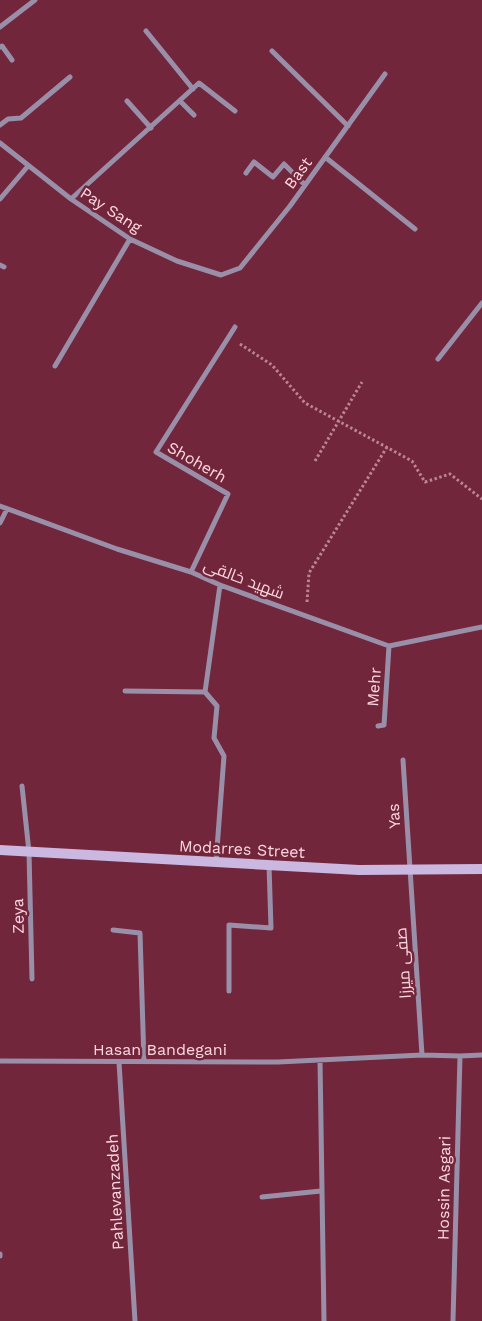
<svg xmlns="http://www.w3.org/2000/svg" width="482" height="1321" viewBox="0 0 482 1321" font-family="'Work Sans',Cairo,sans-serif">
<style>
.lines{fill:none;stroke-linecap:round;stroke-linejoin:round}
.path{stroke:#bc8593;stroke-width:3;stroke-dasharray:2.5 2.5;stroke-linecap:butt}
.minor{stroke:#9a8fa8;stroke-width:5}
.secondary{stroke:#cab8e1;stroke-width:10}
.labels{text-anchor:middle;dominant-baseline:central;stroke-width:5;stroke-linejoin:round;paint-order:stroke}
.street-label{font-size:16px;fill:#fdd7de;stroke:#71263c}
</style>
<rect width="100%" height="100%" fill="#71263c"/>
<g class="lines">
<path class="path" d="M240 344 272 365 305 403 412 461 425 482 450 474 482 499
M315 461 362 382
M307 602 309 573 387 447"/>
<path class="minor" d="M0 27 35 0
M146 31 193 89
M0 47 2 46 12 60
M272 51 348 126
M127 101 151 128
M180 101 194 115
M0 125 8 119 21 118 70 77
M0 143 71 199 130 239 177 261 221 275 240 268 290 206 385 74
M325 157 415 229
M246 173 254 162 273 177 284 164 305 185
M0 199 28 166
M71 199 199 83 235 111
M0 265 4 267
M438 359 482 303
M55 366 130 239
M0 506 117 549 191 572 220 585 389 646 482 627
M0 523 7 509
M191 572 228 494 156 452 235 327
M125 691 205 692
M378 726 384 725 389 646
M403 760 422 1055
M22 786 29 852 32 979
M216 862 224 756 214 738 217 706 205 692 220 585
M113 930 140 933 144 1062
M229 991V925L271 928 269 865
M320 1060 324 1321
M0 1061 278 1062 422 1055 460 1056 482 1055
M119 1062 135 1321
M262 1197 321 1191
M0 1254V1256
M453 1321 460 1056"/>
<path class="secondary" d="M0 850 359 870 482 869"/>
</g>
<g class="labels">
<g class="street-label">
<text transform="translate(298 173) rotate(-54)">Bast</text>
<text transform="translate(111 210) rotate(33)">Pay Sang</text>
<text transform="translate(197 462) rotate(30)">Shoherh</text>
<text transform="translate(244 579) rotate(21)">شهید خالقی</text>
<text transform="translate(374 687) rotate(-86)">Mehr</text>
<text transform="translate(394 816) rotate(-94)">Yas</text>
<text transform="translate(242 849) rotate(3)">Modarres Street</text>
<text transform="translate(18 916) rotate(-91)">Zeya</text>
<text transform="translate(403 963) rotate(-94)">صفی میرزا</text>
<text x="160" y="1049">Hasan Bandegani</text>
<text transform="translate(444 1188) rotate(-89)">Hossin Asgari</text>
<text transform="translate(115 1192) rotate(-93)">Pahlevanzadeh</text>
</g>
</g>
</svg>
